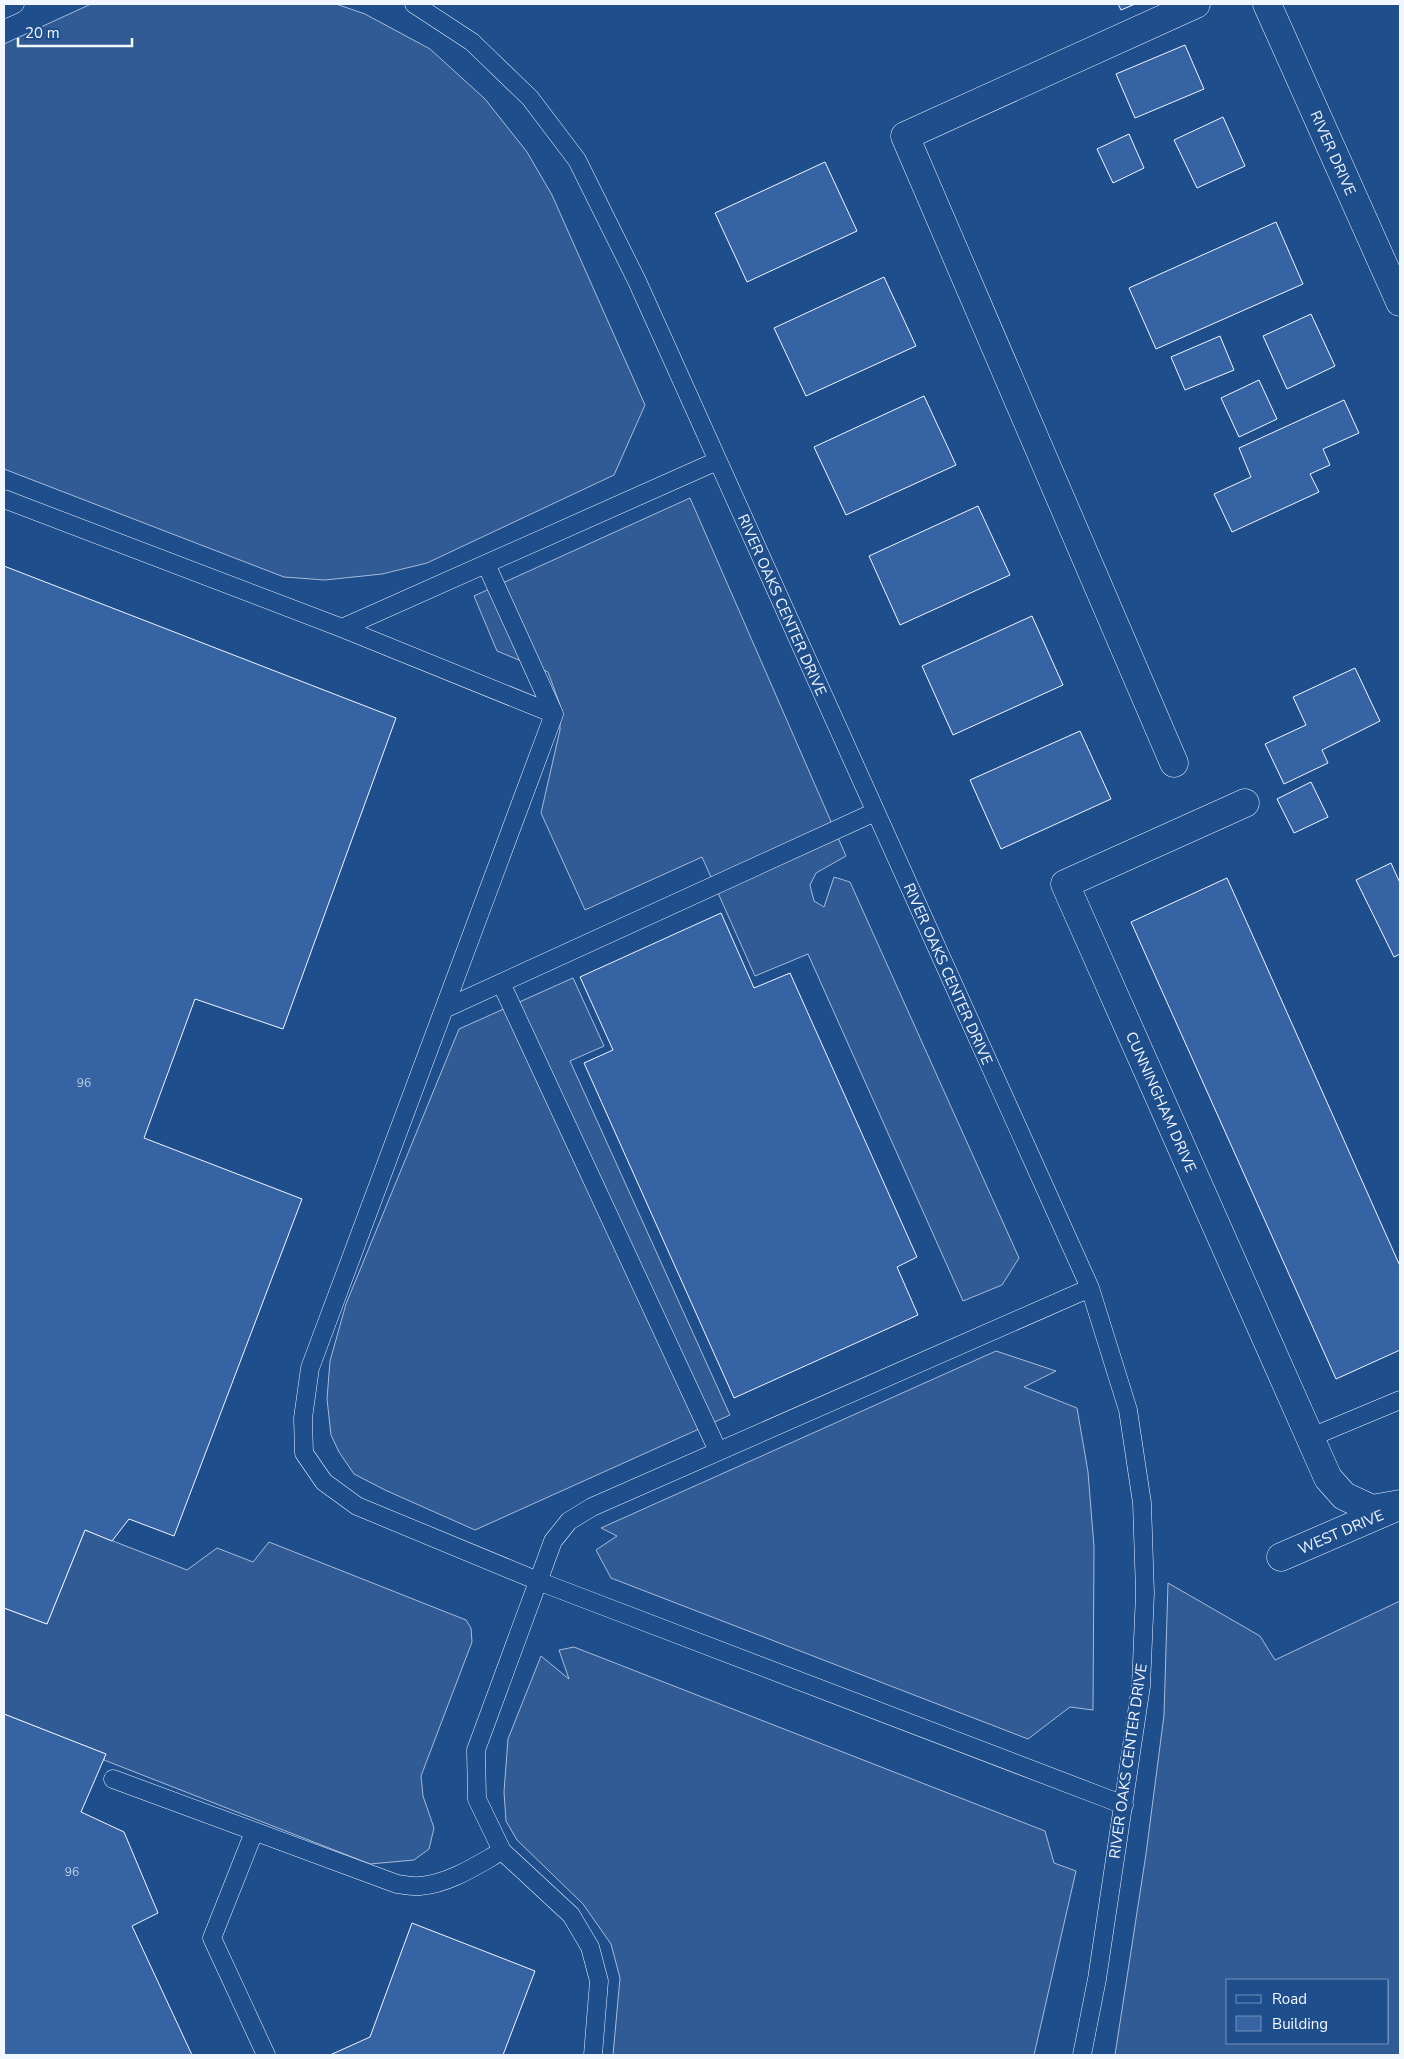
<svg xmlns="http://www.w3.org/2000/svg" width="1404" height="2059" viewBox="0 0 1404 2059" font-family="'Nunito Sans',sans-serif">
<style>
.built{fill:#305b95;stroke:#a8bbd7;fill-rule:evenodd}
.building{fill:#3563a3;stroke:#f2f6ff}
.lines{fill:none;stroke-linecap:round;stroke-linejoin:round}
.service-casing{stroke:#f2f6ff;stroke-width:19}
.minor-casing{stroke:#f2f6ff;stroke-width:29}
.service{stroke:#1f4e8c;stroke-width:18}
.minor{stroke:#1f4e8c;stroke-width:28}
.labels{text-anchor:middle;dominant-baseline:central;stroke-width:4;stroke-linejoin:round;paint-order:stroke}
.number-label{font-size:12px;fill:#c3d1e8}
.street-label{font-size:15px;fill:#f2f6ff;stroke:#1f4e8c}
</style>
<rect width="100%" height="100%" fill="#1f4e8c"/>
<path class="built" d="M91 4H336L365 14 430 49 485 99 527 152 552 195 645 405 614 475 427 563 382 574 325 580 284 577 4 469V44Z
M690 498 846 856 816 873 810 885 814 901 824 907 834 877 850 882 1019 1258 1002 1285 963 1301 808 954 755 976 702 857 585 910 541 813 560 730V705L548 672 497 651 474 596Z
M573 978 604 1046 570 1061 730 1415 475 1530 385 1490 354 1474 339 1452 331 1435 327 1399 330 1361 346 1304 459 1029Z
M996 1351 1056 1371 1024 1387 1077 1408 1088 1472 1094 1547 1093 1710 1070 1707 1028 1739 611 1578 596 1550 617 1536 601 1528Z
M85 1530 187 1570 217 1548 253 1562 269 1542 466 1620 471 1628 472 1642 421 1776 423 1796 434 1828 429 1849 414 1860 370 1864 104 1760 105 1754 4 1714V1608L47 1624Z
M1168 1583 1260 1636 1275 1660 1400 1601V2055H1115L1146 1854 1164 1715ZM1388 1980V2043H1228V1980Z
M574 1647 1045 1831 1054 1863 1076 1871 1034 2055H613L620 1978 611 1944 583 1904 517 1840 506 1821 504 1792 508 1739 541 1656 569 1679 559 1650Z"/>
<path class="building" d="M1118 4H1135L1121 10Z
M1185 45 1204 89 1135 118 1116 74Z
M1223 117 1245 166 1197 188 1174 140Z
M1129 134 1144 168 1113 183 1097 149Z
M825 162 857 231 747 282 715 213Z
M1276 222 1303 284 1156 349 1129 288Z
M884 277 916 346 806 396 774 328Z
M1311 314 1335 366 1287 389 1263 336Z
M1220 336 1234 370 1185 390 1171 357Z
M1259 380 1277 419 1239 437 1221 398Z
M924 396 956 465 846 515 814 447Z
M1344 400 1359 433 1323 449 1330 465 1310 474 1319 492 1232 532 1214 494 1251 477 1239 448Z
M978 506 1010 575 900 625 869 556Z
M4 566 396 718 283 1029 195 999 144 1138 302 1199 174 1536 129 1519 112 1541 85 1530 47 1624 4 1608Z
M1032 616 1063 685 953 735 922 666Z
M1355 668 1380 721 1322 750 1328 763 1284 784 1265 744 1306 725 1293 697Z
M1080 731 1111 799 1001 849 970 780Z
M1311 782 1328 817 1294 833 1277 799Z
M1391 863 1400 883V954L1394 957 1356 880Z
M1227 878 1400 1266V1350L1336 1379 1131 922Z
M721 913 754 988 790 973 917 1257 897 1267 918 1315 734 1398 584 1063 613 1050 580 977Z
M4 1714 106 1754 81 1812 124 1832 158 1913 132 1926 192 2055H4Z
M412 1923 535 1971 503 2055H330L370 2037Z"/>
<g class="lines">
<defs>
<path id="service" d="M414 4 472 42 530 98 577 160 637 281 1090 1288 1128 1410 1142 1503 1145 1593 1141 1686 1097 1979 1082 2055
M4 9 15 4
M4 499 342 628 554 714
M486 564 554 714 310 1368 303 1418 304 1453 324 1482 357 1506 538 1581 1124 1805
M342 628 717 461
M501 983 718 1451
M444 1009 875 812
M1309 1438 1400 1400
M113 1779 397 1884C404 1885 413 1887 420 1886 449 1884 477 1865 502 1851
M254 1832 212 1938 266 2055
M593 2055 599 1981 590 1947 571 1915 502 1851 477 1799 476 1750 553 1541 569 1521 592 1507 1090 1288"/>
<path id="minor" d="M1267 4 1400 302
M1174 763 905 136 1196 4
M1245 803 1065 884 1328 1478 1344 1496 1372 1509 1400 1504
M1281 1557 1392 1509"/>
</defs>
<use href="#service" class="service-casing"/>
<use href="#minor" class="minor-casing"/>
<use href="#service" class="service"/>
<use href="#minor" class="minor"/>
</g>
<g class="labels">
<g class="number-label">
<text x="84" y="1083">96</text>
<text x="72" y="1872">96</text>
</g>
<g class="street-label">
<text transform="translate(1333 153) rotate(66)">RIVER DRIVE</text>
<text transform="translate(782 605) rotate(66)">RIVER OAKS CENTER DRIVE</text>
<text transform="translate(948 974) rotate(66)">RIVER OAKS CENTER DRIVE</text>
<text transform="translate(1161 1102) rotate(66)">CUNNINGHAM DRIVE</text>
<text transform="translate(1341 1532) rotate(-23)">WEST DRIVE</text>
<text transform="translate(1128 1761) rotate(-82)">RIVER OAKS CENTER DRIVE</text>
</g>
</g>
<rect width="1404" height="2059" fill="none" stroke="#f2f6ff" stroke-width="10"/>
<rect x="1226" y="1979" width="162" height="65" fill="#1f4e8c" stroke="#7391ba"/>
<rect x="1236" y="1995" width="25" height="8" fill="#1f4e8c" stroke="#7391ba"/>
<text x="1272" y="2004" font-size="15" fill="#f2f6ff">Road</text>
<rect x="1236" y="2016" width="25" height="15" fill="#3563a3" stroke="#7391ba"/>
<text x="1272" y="2029" font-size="15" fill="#f2f6ff">Building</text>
<path d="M18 38v8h114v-8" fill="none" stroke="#f2f6ff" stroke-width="2.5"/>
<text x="25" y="38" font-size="15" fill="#f2f6ff" stroke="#1f4e8c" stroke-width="4" paint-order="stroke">20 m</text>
</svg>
